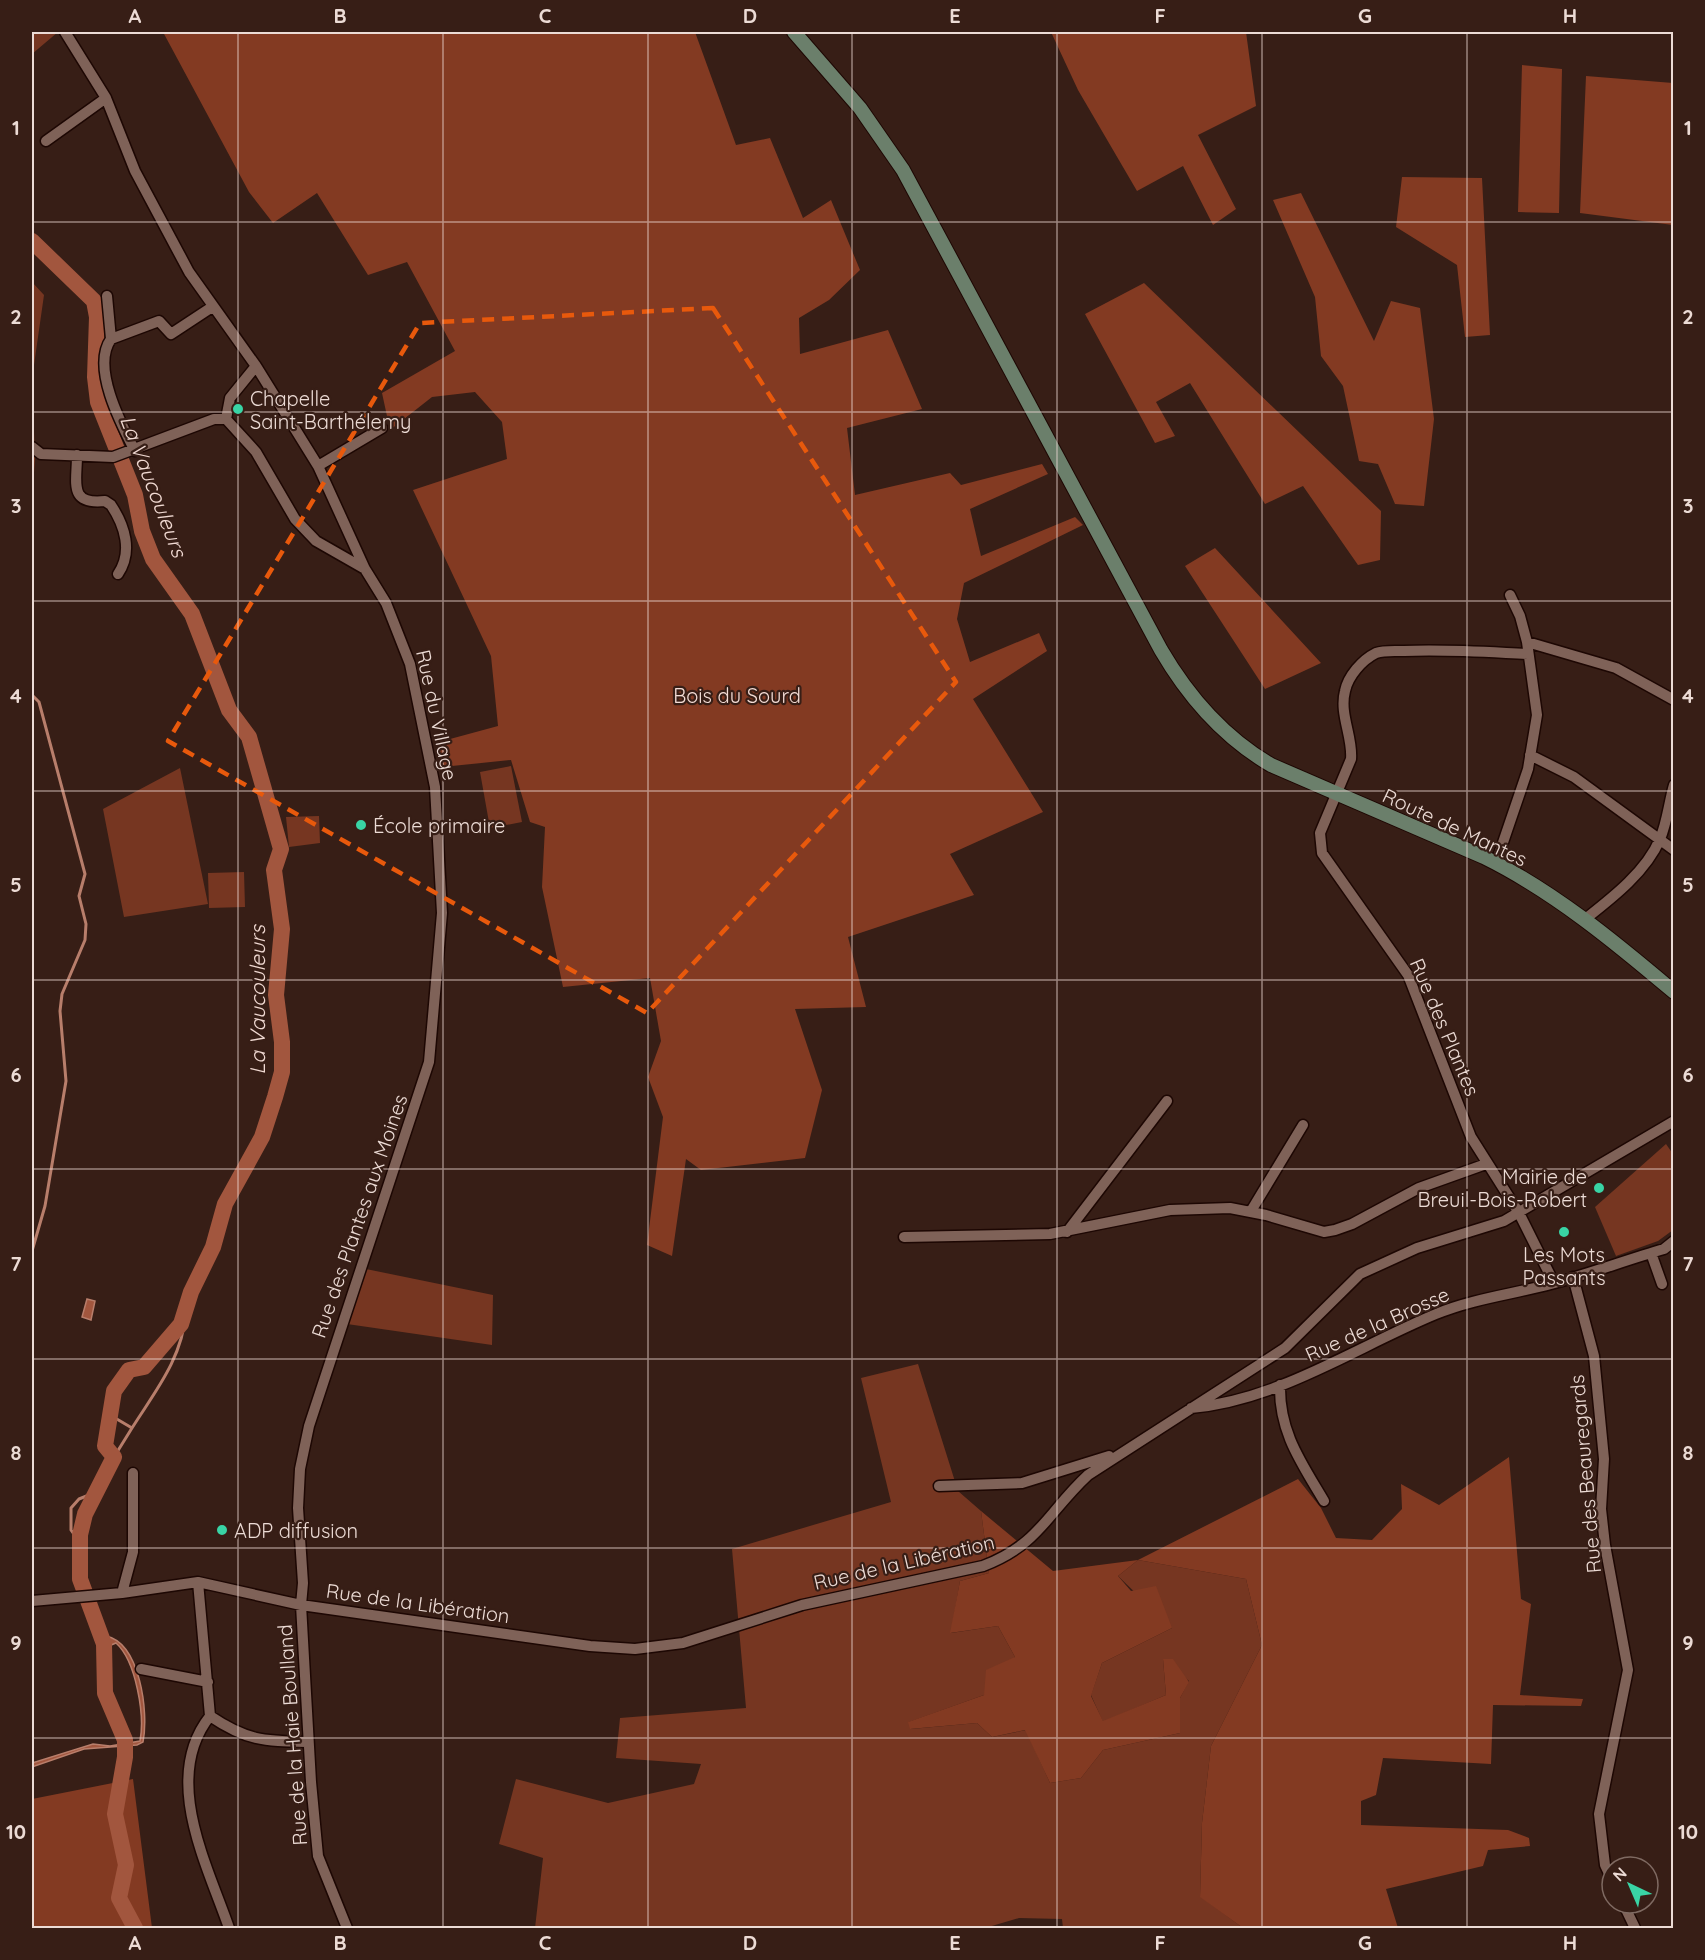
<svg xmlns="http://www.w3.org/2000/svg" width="1705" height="1960" viewBox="0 0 1705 1960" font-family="Quicksand,sans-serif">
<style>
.green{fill:#763621}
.forest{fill:#833a22}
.water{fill:#a2563e;stroke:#b87e6b;stroke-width:1.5}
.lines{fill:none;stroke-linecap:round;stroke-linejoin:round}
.stream{stroke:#b87e6b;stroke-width:3}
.river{stroke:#a2563e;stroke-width:16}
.street-casing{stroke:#1d0703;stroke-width:13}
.secondary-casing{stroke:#1d0703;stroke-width:16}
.street{stroke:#7f6258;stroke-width:10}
.secondary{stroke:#6b7f6b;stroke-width:14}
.marked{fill:none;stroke:#e8590c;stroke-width:4.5;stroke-dasharray:12 8;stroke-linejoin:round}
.grid{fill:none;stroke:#ecdbd5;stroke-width:1.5;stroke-opacity:0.55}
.poi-dot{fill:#39d4a5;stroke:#371e16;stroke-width:2}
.labels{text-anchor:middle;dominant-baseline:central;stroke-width:4.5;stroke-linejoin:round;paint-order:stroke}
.poi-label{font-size:20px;fill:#ecdbd5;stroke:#371e16;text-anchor:start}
.park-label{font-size:20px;fill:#f4ddd6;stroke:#371e16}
.street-label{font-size:20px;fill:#ecdbd5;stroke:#371e16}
.water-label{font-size:21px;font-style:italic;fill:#f1dad3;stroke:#371e16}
.neatline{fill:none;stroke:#ecdbd5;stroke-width:2}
.grid-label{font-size:20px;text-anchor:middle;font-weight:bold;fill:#ecdbd5}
</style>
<rect width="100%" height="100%" fill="#371e16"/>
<path class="green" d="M32 32H58L32 54Z
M32 282 44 295 32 379 35 458 32 502Z
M511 766 522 822 490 828 480 772Z
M180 768 208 904 124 917 103 809Z
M319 816 320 843 289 847 286 817Z
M244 872 245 907 209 908 208 873Z
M1666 1144 1673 1154V1230L1658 1241 1616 1256 1595 1207Z
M366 1269 493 1295 492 1345 347 1324Z
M918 1364 958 1491 981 1511 989 1573 960 1581 951 1633 998 1626 1015 1657 984 1695 909 1722 911 1729 977 1723 992 1737 1026 1730 1050 1783 1081 1778 1103 1750 1180 1733V1698L1189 1681 1163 1659 1166 1695 1103 1722 1091 1695 1102 1663 1172 1628 1118 1576 1138 1560 1246 1579 1262 1645 1211 1746 1202 1823 1200 1896 1243 1928H1063L1062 1919 1019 1918 985 1928H535L543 1858 499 1844 516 1779 608 1803 694 1784 701 1764 616 1758 620 1718 746 1708 732 1549 891 1502 861 1378Z"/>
<path class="forest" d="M163 32H695L736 145 770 138 803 218 831 200 860 270 829 300 799 318 800 354 888 330 922 409 847 428 855 495 950 473 961 485 1042 464 1048 474 970 509 981 556 1075 517 1083 525 964 583 957 619 970 662 1039 633 1047 651 973 699 1043 812 950 854 974 895 848 937 866 1007 795 1009 822 1090 805 1158 701 1170 686 1159 672 1256 647 1245 663 1117 648 1077 661 1041 650 978 563 987 542 887 545 827 530 822 511 760 442 767 439 742 498 726 491 656 413 490 507 459 502 422 475 392 432 397 390 430 382 393 455 351 407 262 368 275 317 193 273 223 249 192Z
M1051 32H1246L1256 106 1198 135 1236 209 1213 225 1183 166 1137 191 1078 90Z
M1522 65 1562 69 1559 213 1518 212Z
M1586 76 1673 83V225L1580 213Z
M1402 177 1482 178 1490 335 1465 337 1457 265 1396 227Z
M1301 193 1374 341 1391 301 1420 308 1434 419 1424 506 1395 504 1378 464 1359 461 1343 386 1321 356 1315 297 1273 200Z
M1144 283 1381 511 1380 560 1358 565 1303 486 1265 504 1190 383 1156 402 1175 436 1155 443 1085 314Z
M1215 548 1321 663 1265 689 1185 566Z
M1509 1457 1521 1599 1531 1604 1520 1695 1583 1699 1581 1706 1493 1705 1491 1764 1383 1758 1376 1795 1361 1801V1825L1508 1830 1529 1838 1530 1846 1488 1850 1483 1866 1386 1889 1398 1928H1243L1200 1897 1202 1823 1211 1746 1262 1645 1246 1579 1138 1560 1118 1576 1131 1591 1156 1586 1172 1628 1102 1663 1091 1696 1103 1721 1166 1695 1163 1659H1173L1189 1682 1180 1698V1733L1103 1750 1081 1778 1050 1783 1025 1730 992 1737 977 1723 910 1729 908 1722 984 1695 986 1670 1015 1657 998 1626 950 1633 960 1581 989 1573 981 1511 1053 1571 1138 1560 1298 1479 1321 1508 1336 1538 1372 1540 1402 1509 1401 1484 1439 1505Z
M133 1779 152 1928H32V1799Z"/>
<path class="water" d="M87 1299 95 1301 91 1320 82 1317Z
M106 1636C140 1643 149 1712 143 1742L137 1745 84 1749 32 1767V1763L93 1744 110 1746 140 1741C145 1715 136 1661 116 1643L109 1646Z"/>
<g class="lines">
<path class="stream" d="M32 695 39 702 85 874 79 896 86 924 85 940 62 994 60 1011 66 1081 45 1206 32 1251
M110 1415 132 1428 114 1457
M132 1428C156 1390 182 1359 186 1312
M80 1543 71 1530V1508L79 1499 94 1493"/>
<path class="river" d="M32 241 94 301 97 317 95 377 98 402 135 495 142 531 153 559 192 614 229 710 249 737 281 849 274 870 282 929 276 995 282 1042V1072L275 1097 262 1137 225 1204 213 1247 191 1292 181 1324 144 1367 129 1370 114 1391 105 1446 114 1457 85 1514 80 1535V1579L104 1644 105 1693 125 1740V1757L115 1814 126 1865 119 1898 135 1928"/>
<defs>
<path id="street" d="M65 32 106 98 135 171 189 272 256 366 318 466 365 569
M46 141 106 98
M107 296 111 339C91 367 121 424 135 451
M111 339 159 321 171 334 212 307
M226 419 256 452 295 519 316 541 365 569 386 603 410 664 435 787 442 913 429 1062 309 1426 300 1469 298 1508 303 1583 301 1605 311 1782 318 1856 347 1928
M226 419 230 398 256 366
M32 447 41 454 113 457 214 419H226
M77 455C77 483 68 505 105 501L111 505C125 526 133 552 118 574
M318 466 382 428
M1510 595 1520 616 1527 642 1616 668 1674 700
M1528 654C1486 652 1445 649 1404 651 1395 651 1384 650 1376 653 1362 660 1348 676 1345 691 1339 714 1353 737 1351 759L1320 833 1322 853 1408 975 1471 1137 1519 1213 1554 1283
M1530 755 1574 777 1674 850
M1496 863 1528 769 1537 715 1527 642
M1584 920C1612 898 1646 872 1660 839 1667 823 1669 802 1674 785
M1251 1211 1303 1125
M1067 1232 1167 1101
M904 1237 1050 1234 1170 1210 1230 1208 1266 1215 1324 1232 1335 1230 1352 1224 1419 1188 1486 1164
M1651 1253 1662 1284
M1573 1277 1594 1356 1604 1459 1601 1509 1605 1545 1628 1670 1599 1814 1605 1865 1612 1880
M1280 1385C1279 1432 1301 1462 1324 1501
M1191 1408C1279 1400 1356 1347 1436 1314 1472 1299 1513 1294 1551 1284 1589 1274 1626 1260 1664 1249L1674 1241
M939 1486 1022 1483 1109 1456
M198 1582 210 1716C247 1741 264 1741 308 1742
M122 1593 133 1552V1473
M32 1601 122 1593 198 1582 301 1605 590 1646 635 1649 683 1643 802 1605 983 1566C1040 1544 1047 1513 1088 1475L1285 1348 1360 1274 1417 1248 1504 1221 1674 1121
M141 1669 208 1682
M210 1716C161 1778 207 1864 229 1928
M1623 1903 1635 1928"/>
<path id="secondary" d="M794 32 860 108 903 170 1161 650C1189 698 1223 737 1271 765L1484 857C1553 891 1615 942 1674 992"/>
</defs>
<use href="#street" class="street-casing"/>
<use href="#secondary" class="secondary-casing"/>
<use href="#street" class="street"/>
<use href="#secondary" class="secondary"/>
</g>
<path class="marked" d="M713 308 956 682 647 1013 168 741 420 323Z"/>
<path class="grid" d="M238 32V1928M443 32V1928M648 32V1928M852 32V1928M1057 32V1928M1262 32V1928M1467 32V1928M32 222H1674M32 412H1674M32 601H1674M32 791H1674M32 980H1674M32 1169H1674M32 1359H1674M32 1548H1674M32 1738H1674"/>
<g class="poi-dot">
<circle cx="238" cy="409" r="6"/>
<circle cx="361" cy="825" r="6"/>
<circle cx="1599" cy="1188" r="6"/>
<circle cx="1564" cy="1232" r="6"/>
<circle cx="222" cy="1530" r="6"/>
</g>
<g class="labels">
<g class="poi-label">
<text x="250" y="398">Chapelle<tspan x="250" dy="23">Saint-Barthélemy</tspan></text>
<text x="373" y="825">École primaire</text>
<text x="1587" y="1176" text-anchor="end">Mairie de<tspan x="1587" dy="23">Breuil-Bois-Robert</tspan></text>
<text x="1564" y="1254" text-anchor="middle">Les Mots<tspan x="1564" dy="23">Passants</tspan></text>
<text x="234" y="1530">ADP diffusion</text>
</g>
<g class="park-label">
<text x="737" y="695">Bois du Sourd</text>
</g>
<g class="street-label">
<text transform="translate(437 715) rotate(78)">Rue du Village</text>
<text transform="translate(1455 827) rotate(25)">Route de Mantes</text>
<text transform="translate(1445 1027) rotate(67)">Rue des Plantes</text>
<text transform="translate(359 1216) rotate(-71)">Rue des Plantes aux Moines</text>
<text transform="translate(1377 1324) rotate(-24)">Rue de la Brosse</text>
<text transform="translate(1585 1474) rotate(-95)">Rue des Beauregards</text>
<text transform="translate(904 1562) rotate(-13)">Rue de la Libération</text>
<text transform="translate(418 1603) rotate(8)">Rue de la Libération</text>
<text transform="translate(292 1735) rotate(-94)">Rue de la Haie Boulland</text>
</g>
<g class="water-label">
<text transform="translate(154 486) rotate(69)">La Vaucouleurs</text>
<text transform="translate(257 1000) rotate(-90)">La Vaucouleurs</text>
</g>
</g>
<rect width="1705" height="1960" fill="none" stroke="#371e16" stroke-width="66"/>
<g transform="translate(1630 1885) rotate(316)"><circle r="28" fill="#371e16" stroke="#7f6a62" stroke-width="1.5"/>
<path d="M0-4.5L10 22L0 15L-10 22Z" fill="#39d4a5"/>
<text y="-9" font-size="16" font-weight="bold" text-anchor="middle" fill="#ecdbd5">N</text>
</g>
<rect x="33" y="33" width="1639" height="1894" class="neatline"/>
<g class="grid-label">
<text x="135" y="23">A</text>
<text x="340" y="23">B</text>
<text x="545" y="23">C</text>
<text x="750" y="23">D</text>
<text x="955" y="23">E</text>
<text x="1160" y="23">F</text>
<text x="1365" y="23">G</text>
<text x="1570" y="23">H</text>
<text x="16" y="135">1</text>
<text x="1688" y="135">1</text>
<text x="16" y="324">2</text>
<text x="1688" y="324">2</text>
<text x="16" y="513">3</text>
<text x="1688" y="513">3</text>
<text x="16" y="703">4</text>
<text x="1688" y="703">4</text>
<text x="16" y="892">5</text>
<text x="1688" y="892">5</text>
<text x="16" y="1082">6</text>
<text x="1688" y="1082">6</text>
<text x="16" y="1271">7</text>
<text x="1688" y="1271">7</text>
<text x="16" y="1460">8</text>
<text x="1688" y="1460">8</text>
<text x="16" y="1650">9</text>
<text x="1688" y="1650">9</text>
<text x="16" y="1839">10</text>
<text x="1688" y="1839">10</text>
<text x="135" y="1950">A</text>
<text x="340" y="1950">B</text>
<text x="545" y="1950">C</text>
<text x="750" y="1950">D</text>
<text x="955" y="1950">E</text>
<text x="1160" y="1950">F</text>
<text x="1365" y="1950">G</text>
<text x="1570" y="1950">H</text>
</g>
</svg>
